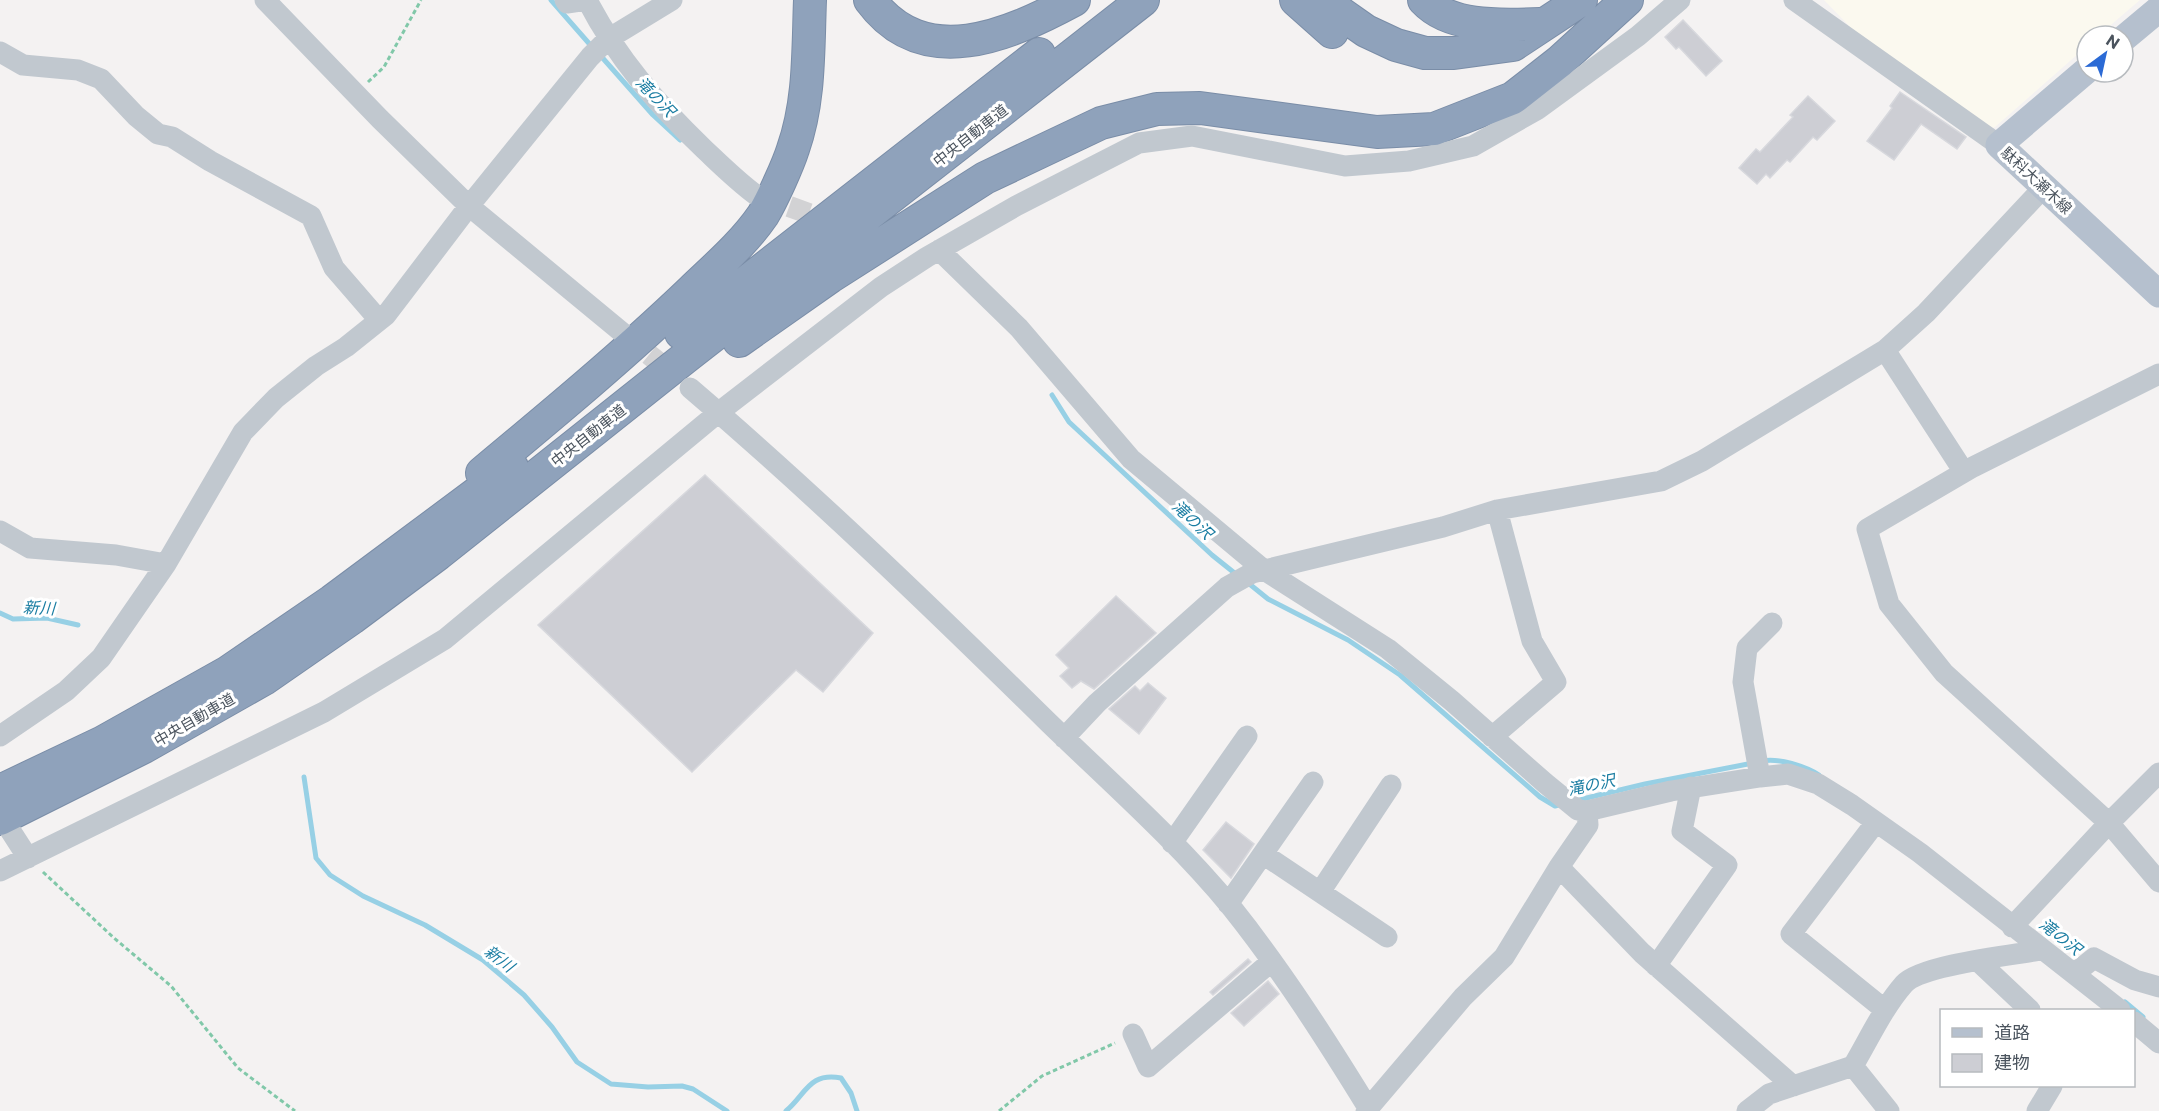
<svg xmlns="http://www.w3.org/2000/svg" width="2159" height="1111" viewBox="0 0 2159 1111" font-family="Commissioner,'Noto Sans JP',sans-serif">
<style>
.commercial{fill:#fbf9ef}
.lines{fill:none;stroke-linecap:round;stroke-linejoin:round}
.stream{stroke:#97d0e5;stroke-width:5}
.building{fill:#cdced4;stroke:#d7d8dd;stroke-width:1.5}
.minor-tunnel{stroke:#d2d2d4;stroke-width:21;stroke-dasharray:21 10;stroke-linecap:butt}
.highway-casing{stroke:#7a8da7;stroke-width:34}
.path{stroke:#81c8a9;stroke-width:3;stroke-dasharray:4.5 3;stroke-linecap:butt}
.minor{stroke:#c1c8cf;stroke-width:21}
.major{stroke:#b5c0ce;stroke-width:27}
.highway{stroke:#8fa2bb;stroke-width:32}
.labels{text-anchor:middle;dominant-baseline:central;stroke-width:6;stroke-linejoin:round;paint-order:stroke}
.street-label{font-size:15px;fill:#4b545e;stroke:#fff}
.water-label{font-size:16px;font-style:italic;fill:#1a7da2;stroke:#fff}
</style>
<rect width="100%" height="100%" fill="#f4f2f2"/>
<path class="commercial" d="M1824 0H2140L2098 36H2087V46L1995 127 1990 129 1860 37Z"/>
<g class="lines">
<path class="stream" d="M551 0 593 48
M600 55 653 115 680 140
M1052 395 1069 422 1212 555 1237 575
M1247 582 1268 599 1348 640 1400 675 1540 797 1555 806 1562 804
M0 613 13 619 47 618 78 625
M1762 761C1779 758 1805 766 1819 775
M304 777 316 858 330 875 363 896 425 925 483 960 524 995 552 1027 577 1062 611 1084 648 1087 682 1086 693 1089 727 1111
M1574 801 1645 784 1753 763
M2125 1002 2143 1017
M786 1111C806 1094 809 1072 841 1078L851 1093 857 1111"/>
</g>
<path class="building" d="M1683 20 1722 61 1706 76 1679 47 1676 49 1665 37Z
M1900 92 1966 137 1957 149 1921 124 1894 160 1867 141 1892 108 1890 106Z
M1808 96 1835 121 1817 140 1813 137 1790 162 1787 160 1770 178 1766 174 1757 184 1739 168 1756 149 1760 152 1793 117 1790 115Z
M705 475 873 633 823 692 796 670 692 772 538 625Z
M1116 596 1156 633 1094 689 1081 681 1072 688 1060 676 1069 668 1056 655Z
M1148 683 1166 698 1139 734 1109 709 1135 686 1140 691Z
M1226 822 1254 844 1231 878 1203 850Z
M1248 959 1251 962 1213 995 1210 992Z
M1268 981 1279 994 1244 1026 1231 1013Z"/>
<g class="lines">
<path class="minor-tunnel" d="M760 196 835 223
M625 335 678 378"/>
<defs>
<path id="highway" d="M870 0C924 73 1009 35 1074 0
M1296 0 1332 32
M1322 0 1366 31 1396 45 1425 53H1454L1513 45 1581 0
M1424 0C1451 29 1504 25 1540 24
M681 333 1039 54
M739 341 830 277 985 178 1101 123 1157 109 1200 108 1377 132 1434 129 1513 98 1559 62 1627 0
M482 473C553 414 624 355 691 291 716 267 744 243 763 215 772 200 788 165 793 149 810 101 808 50 810 0
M0 791 103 742 228 672 332 601 512 467
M0 819 144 747 264 679 352 618 438 554 686 357 1143 0"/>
</defs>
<use href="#highway" class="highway-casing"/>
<path class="path" d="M368 82 384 67 421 0
M43 872 114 938 171 986 238 1068 295 1111
M999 1111 1042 1076 1115 1043"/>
<path class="minor" d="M265 0 380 119 469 206 624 334
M565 0 567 3 587 0
M587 0C617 58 657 104 704 149 721 165 737 181 756 195
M1794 0 1999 145
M0 52 23 65 78 70 101 79 136 116 158 134 172 137 210 161 311 216 334 268 379 320
M939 250 1019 328 1131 459 1264 570 1388 649 1452 701 1545 783 1578 810 1587 811 1671 791 1760 777 1788 774 1818 784 1852 805 1920 853 2120 1010
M1885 350 1964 472
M2159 374 1973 467 1867 529 1889 604 1944 673 2109 823 2159 882
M690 388C814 494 932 608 1049 723 1111 783 1177 841 1232 908 1283 972 1327 1041 1370 1111
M0 531 30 548 116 555 166 564
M0 736 66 691 101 658 166 564 243 432 276 398 316 366 346 347 386 315 469 206 590 57 608 39 672 0
M1492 737 1556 682 1532 641 1497 510
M1064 738 1097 703 1227 587 1252 573 1443 527 1497 510 1661 481 1702 461 1885 350 1926 313 2044 187
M1760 777 1743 682 1747 648 1772 623
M1876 822 1791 934 1885 1010
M10 830 28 858
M1172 843 1247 736
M1263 854 1387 937
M1559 867 1642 953 1793 1086
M0 871 324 712 445 639 719 412 881 287 927 257 1016 206 1139 143 1192 136 1345 166 1409 161 1473 146 1538 109 1638 36 1680 0
M1320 892 1391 785
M1228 904 1313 782
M2012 927 2109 823 2159 773
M1978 961 2030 1010
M1656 966 1727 865 1682 831 1691 787
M2074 974 2094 958 2135 980 2159 987
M2134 1022 2159 1043
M1133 1034 1148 1067 1272 961
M1853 1066 1889 1111
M1366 1111 1463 997 1504 957 1559 867 1588 825 1587 811
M1747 1111 1769 1094 1853 1066C1869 1039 1883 1008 1904 984 1920 965 2013 955 2041 950
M2037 1111 2052 1086"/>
<path class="major" d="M2123 39 2159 9
M2087 70 1999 145 2159 294"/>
<use href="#highway" class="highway"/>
</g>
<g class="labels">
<g class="street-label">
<text transform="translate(970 135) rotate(-38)">中央自動車道</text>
<text transform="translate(2037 180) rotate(43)">駄科大瀬木線</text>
<text transform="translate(588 435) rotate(-38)">中央自動車道</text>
<text transform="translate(194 719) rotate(-30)">中央自動車道</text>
</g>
<g class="water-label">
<text transform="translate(656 96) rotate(46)">滝の沢</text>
<text transform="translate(1193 519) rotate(43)">滝の沢</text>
<text transform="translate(39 607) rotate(3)">新川</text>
<text transform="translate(1591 784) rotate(-12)">滝の沢</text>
<text transform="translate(2061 936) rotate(38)">滝の沢</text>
<text transform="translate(500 958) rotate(37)">新川</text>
</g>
</g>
<rect x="1940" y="1009" width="195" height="78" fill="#ffffff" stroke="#b7bbbf" stroke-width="1.5"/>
<rect x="1952" y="1028" width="30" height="9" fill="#b5c0ce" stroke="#b7bbbf" stroke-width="1.5"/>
<text x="1994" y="1039" font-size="18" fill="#4b545e">道路</text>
<rect x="1952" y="1054" width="30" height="18" fill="#cdced4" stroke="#b7bbbf" stroke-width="1.5"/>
<text x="1994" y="1069" font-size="18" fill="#4b545e">建物</text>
<g transform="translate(2105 54) rotate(33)"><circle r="28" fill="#ffffff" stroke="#b7bbbf" stroke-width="1.5"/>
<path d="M0-4.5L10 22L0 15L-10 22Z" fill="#2b6ad5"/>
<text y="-9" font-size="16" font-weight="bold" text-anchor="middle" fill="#4b545e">N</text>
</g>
</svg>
